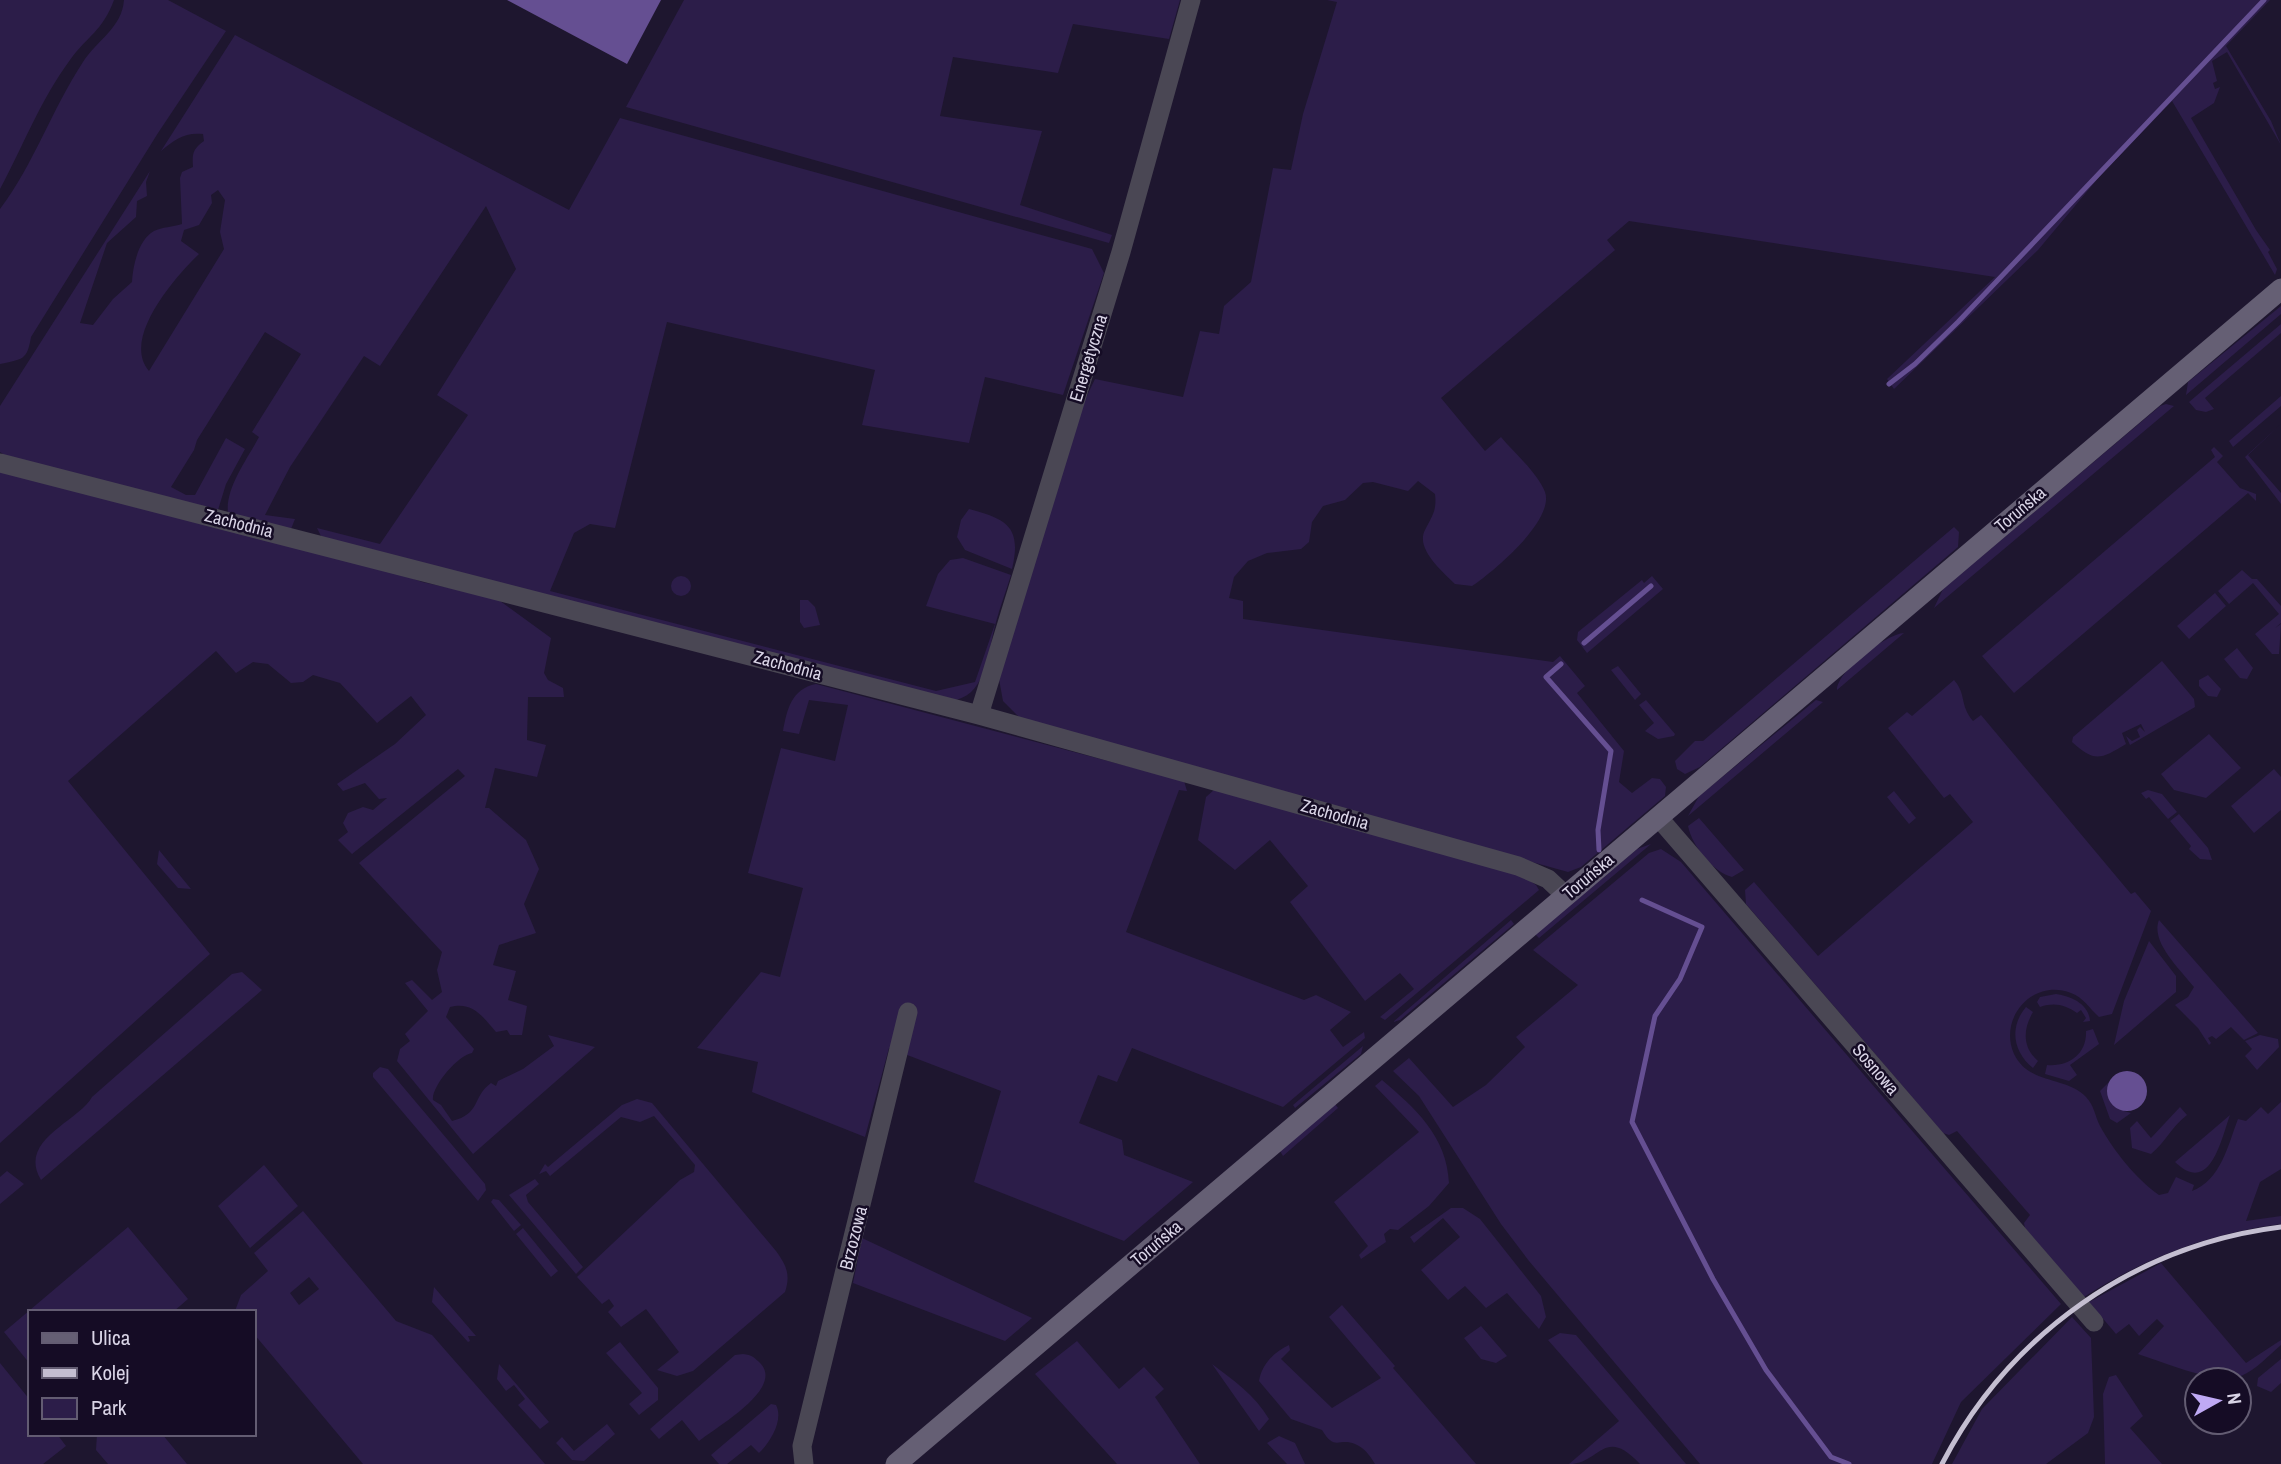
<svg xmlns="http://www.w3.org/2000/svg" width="2281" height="1464" viewBox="0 0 2281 1464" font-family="'Archivo Narrow',sans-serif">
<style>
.green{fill:#2c1d49;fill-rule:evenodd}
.water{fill:#654f92}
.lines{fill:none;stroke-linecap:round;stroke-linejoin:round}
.stream{stroke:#654f92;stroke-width:5}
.street{stroke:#4a4754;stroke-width:19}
.secondary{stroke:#655f74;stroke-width:21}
.rail{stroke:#c4bed1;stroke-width:5}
.labels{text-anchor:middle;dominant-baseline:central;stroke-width:5;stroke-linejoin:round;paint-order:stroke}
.street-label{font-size:18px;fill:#d9d4e6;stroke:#150c25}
</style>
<rect width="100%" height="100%" fill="#1e162f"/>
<path class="green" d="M0 0H114C102 32 88 35 70 60 41 99 23 146 0 189Z
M124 0H168L226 31 158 133 31 337C27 361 22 359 0 364V209C34 164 52 109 83 62 97 40 122 28 124 0Z
M684 0H1180L1169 39 1073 24 1058 73 953 57 940 116 1042 131 1020 205 1112 235 1109 243 626 107Z
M1327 0H2270L2226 46 2271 121 2281 145 2227 52 2212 61 2217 81 2213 83 2215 89 2220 87 2214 103 2191 118 2256 230 2270 250 2268 252 2277 269 2275 275 2172 101 2100 176 2038 250 1894 389 1887 379 1995 277 1629 221 1607 240 1615 250 1441 398 1485 451 1501 437C1514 453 1537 472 1545 492 1555 520 1493 572 1472 586L1455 584C1443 572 1415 549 1425 530 1432 516 1437 511 1435 494L1418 481 1408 491 1373 482 1363 483 1345 500 1323 506 1312 522 1309 542 1301 549 1267 553 1248 561 1234 577 1229 598 1243 601V619L1553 662 1560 656 1585 686 1577 693 1624 751 1619 782 1632 793 1652 778 1660 779 1666 787 1665 796 1581 867 1568 872 1020 718 1003 701 999 679 1080 410 1095 379 1183 397 1200 331 1219 334 1224 306 1251 282 1273 168 1291 170 1303 114 1337 2Z
M235 35 569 210 620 118 1092 249 1104 273 1063 395 985 377 969 443 862 425 875 370 667 322 615 528 590 524 574 533 550 591 936 691 975 682 995 624 926 606 938 574 950 560 963 558 1011 575C1006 591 1000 607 996 622 988 649 988 692 956 700L322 538 317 528 380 544 468 415 437 395 516 269 486 206 380 366 364 356 290 467 265 515 295 519 291 529 228 513C225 488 248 458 259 437L252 432 301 354 265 332 197 440 194 450 171 487 186 495H195L226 438 245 449 226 484 218 510 8 457 0 452V406L150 171 146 182 147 196 137 201 136 217 107 243 80 323 93 325 113 299 132 282C133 266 138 240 154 231 162 227 173 227 182 224L180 178 182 172 193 167C192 153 193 149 204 141L203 134C185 132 175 139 161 151ZM218 190 225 200 220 232 224 249 149 371C121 339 175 277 199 254L181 241 184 230 199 225 212 203 211 195Z
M2281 306V314L2186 395 2188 382Z
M2281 324V333L2205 398 2214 409 2206 412 2196 410 2189 402Z
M2281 396V406L2233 447 2229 441Z
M2166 404 2174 406 1934 608 1943 589 2160 406Z
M2281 424 2248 455 2281 493V504L2245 457Z
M2214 447 2223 456 2217 462 2240 488 2256 494V501L2248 493 2014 693 1982 656 2215 457 2211 450Z
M0 469 383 567 422 582 496 598 551 638 544 673 548 680 563 688 564 697H528L527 740 546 745 537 777 495 768 485 808H489L526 840 539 869 524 904 536 933 499 945 493 965 516 971 508 1000 527 1006 522 1035H510L507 1030 496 1032C483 1017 473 1001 450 1007L446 1017 474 1049 472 1053C458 1055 431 1087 433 1100L441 1105 452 1121C481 1114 472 1097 491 1083L496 1086 498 1081 523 1069 554 1046 548 1035 595 1047 473 1154 397 1061 400 1049 410 1041 405 1034 428 1011 405 983 412 980 432 1000 442 992 437 970 442 952 359 863 465 776 458 769 352 854 338 840 348 832 343 823 348 813 363 807 373 810 387 798 379 799 365 783 343 791 337 784 395 744 426 715 411 696 377 723 340 683 313 675 303 682 291 683 268 664 253 662 236 673 216 651 68 781 210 954 0 1143Z
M969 509C1007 519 1022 527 1012 569L965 550 957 537 961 520Z
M1954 527 1959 532 1958 547 1700 767 1685 774 1677 769 1675 761 1695 741H1703Z
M2242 570 2252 579H2257L2281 606V623L2275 628 2281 624 2279 654H2272L2255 634 2279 614 2253 583 2229 604 2218 591Z
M671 586a10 10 0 1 1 20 0a10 10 0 1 1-20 0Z
M1652 576 1663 589 1587 653 1577 640 1578 632 1642 580 1644 583Z
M2215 593 2226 606 2189 639 2177 626Z
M800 600H808L815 607 820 625 804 628 800 622Z
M1904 633 1837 690C1837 671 1886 634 1904 633Z
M2237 648 2253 668 2247 679 2240 678 2224 659Z
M2162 661 2194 699 2195 707 2130 745 2126 736 2132 741 2140 737 2137 730 2140 727 2145 732 2141 724 2122 733 2126 744C2101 759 2095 763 2072 742L2073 737Z
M1618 666 1641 694 1635 700 1611 670Z
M2208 675 2221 689 2217 697 2208 696 2199 686V680Z
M1954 680C1967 695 1959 704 1973 721L1981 715 2131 894 2135 892 2151 911 2112 1014 2099 1017C2089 1008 2084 998 2071 993 2033 978 1998 1018 2014 1054 2029 1085 2066 1076 2086 1097 2094 1105 2095 1116 2100 1126 2114 1151 2135 1178 2159 1195L2168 1193 2176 1177 2194 1185 2192 1191C2221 1180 2228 1145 2238 1119L2246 1121 2261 1107 2268 1114 2281 1102V1169L2260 1182 2246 1221 2281 1216V1224C2209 1233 2145 1258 2084 1297L2025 1228 2024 1223 2030 1215 1957 1131 1949 1135 1943 1133 1746 904 1745 890 1754 882 1818 956 1973 822 1950 794 1944 798 1888 728 1907 712 1912 716Z
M816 684 1184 781 1187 791 1179 790 1126 932 1304 1000 1316 995 1351 1012 1330 1030 1343 1047 1364 1032 1365 1038 1283 1107 1132 1048 1117 1082 1098 1075 1079 1123 1122 1140 1124 1155 1193 1182 1124 1241 974 1182 1001 1091 889 1048 865 1137 752 1092 758 1062 697 1048 761 972 780 977 803 888 748 873 781 748 835 761 848 705 809 700 799 734 783 731C787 710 791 689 816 684Z
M1646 700 1675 734 1674 736 1658 739 1645 731 1654 723 1639 705Z
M1816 700 1823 702 1688 816 1699 796Z
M2209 734 2241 768 2206 798 2174 790 2161 774Z
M2274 769 2281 777V810L2254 833 2231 806Z
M1215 789 1522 875 1536 885 1539 890 1385 1020 1380 1017 1414 989 1400 973 1365 1001 1290 902 1308 886 1270 840 1235 870 1198 840 1206 797Z
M2148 790 2162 794 2177 812 2168 819 2149 797 2146 799 2141 793Z
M1894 791 1916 818 1909 824 1887 797Z
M2179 814 2208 848 2212 860 2200 859 2189 849 2191 846 2170 821Z
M1699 818 1744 870 1732 877C1713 872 1692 846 1688 826Z
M1651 844 1539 938 1535 934 1637 849Z
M1661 849 1681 862 2061 1304 1961 1402 1932 1464H1700L1529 1261 1501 1224 1419 1096 1393 1071 1409 1058 1453 1107 1486 1085 1525 1047 1516 1037 1578 985 1533 950 1649 853Z
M159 850 191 889 178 888 157 864Z
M1511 920 1514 924 1400 1020 1393 1022Z
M2159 920 2258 1033 2244 1040 2231 1027 2216 1039 2212 1036 2208 1038 2211 1043 2209 1045 2198 1028 2175 1005 2188 997 2194 987C2181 970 2150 942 2159 920Z
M2149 941 2176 976V992L2114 1045 2124 1001Z
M242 972 262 990 41 1180C17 1140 78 1122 92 1097L232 974Z
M2056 994C2071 996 2089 1004 2090 1021L2083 1022 2086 1018 2081 1010 2077 1013C2065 1005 2055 1002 2040 1007L2037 1002 2040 997Z
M2026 1007 2033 1012C2023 1029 2022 1047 2038 1061L2033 1068C2013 1052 2009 1027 2026 1007Z
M2093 1029 2099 1044 2070 1065 2077 1075 2069 1081 2045 1074 2047 1065C2069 1067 2087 1054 2086 1031Z
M2260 1035 2278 1039 2279 1047 2257 1070 2245 1056 2252 1049 2245 1041Z
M1363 1046 1361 1054 1295 1108 1293 1105Z
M380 1067 388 1069 485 1184 486 1190 478 1201 373 1077V1073Z
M1382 1080C1415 1108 1447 1136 1449 1183L1429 1206 1398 1230 1390 1229 1384 1234 1386 1242 1361 1259 1359 1255 1368 1246 1334 1202 1419 1132 1375 1086Z
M2110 1081 2108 1087 2124 1111 2131 1113 2117 1123 2110 1119 2100 1091Z
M637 1099 652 1103 776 1251C786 1265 791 1274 785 1292L693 1371 677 1376 657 1370 679 1352 646 1309 621 1327 608 1312 614 1306 609 1299 602 1304 577 1277 680 1180 694 1172 695 1165 654 1116 640 1122 621 1117 550 1176 546 1171 539 1174 545 1164 548 1167 622 1105Z
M1335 1104 1338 1108 1283 1156 1280 1151Z
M2180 1107 2187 1115C2171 1127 2166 1142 2151 1154L2132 1148 2130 1128 2137 1121 2151 1138Z
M2230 1115C2221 1140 2210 1196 2175 1162Z
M264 1165 298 1206 250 1248 218 1206Z
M7 1171 24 1184 0 1204V1177Z
M535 1179 539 1184 526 1195 528 1202 583 1267 576 1274 509 1195Z
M493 1199 499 1200 521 1225 514 1231 491 1202Z
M1451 1208H1463L1480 1219 1541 1296 1546 1317 1539 1329 1507 1293 1486 1308 1465 1286 1448 1300 1421 1270 1460 1237 1443 1218 1414 1243 1410 1237Z
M303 1211 396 1321 432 1335 545 1464H363L254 1334V1312L235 1311 241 1295 268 1271 254 1253ZM309 1277 319 1289 299 1305 290 1293Z
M128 1227 188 1299 173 1312H30V1364L4 1332Z
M523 1228 558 1271 551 1277 516 1234Z
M862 1238 1032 1318 1005 1341 853 1283Z
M2161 1263 2246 1363 2281 1340V1345C2269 1355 2256 1370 2241 1376 2216 1385 2163 1362 2138 1354L2164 1326 2157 1319 2139 1336 2129 1324 2116 1334 2089 1302Z
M434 1287 476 1336H468L470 1341 468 1342 432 1302Z
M1342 1305 1395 1366 1393 1368 1476 1464H1375C1370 1456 1365 1448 1355 1444 1339 1437 1335 1452 1322 1430L1291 1419 1259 1381C1262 1364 1274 1352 1289 1345L1290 1350 1281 1359 1332 1408 1381 1378 1329 1317Z
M2072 1317 2091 1338 2094 1417 2088 1433 2046 1464H1952L1982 1409Z
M1481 1326 1507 1356 1496 1363 1481 1359 1464 1338Z
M1560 1333 1576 1335 1686 1464H1640C1604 1425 1600 1464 1569 1464L1619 1421 1548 1340Z
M1077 1341 1119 1389 1144 1367 1164 1389 1155 1397 1200 1464H1117L1035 1374Z
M620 1342 658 1388V1400L639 1415 629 1404 642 1393 606 1353Z
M743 1354C752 1355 754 1357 761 1364 783 1389 718 1426 699 1441L682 1420 659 1439 650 1429 735 1355Z
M2281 1359V1383L2271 1392 2257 1386 2258 1378Z
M0 1363 30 1400V1434H57L66 1446 43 1464H0Z
M499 1364 549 1422 540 1429 518 1405 525 1399 514 1385 506 1391 497 1379Z
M1212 1364C1233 1380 1255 1395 1269 1419L1259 1431Z
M2116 1375 2143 1416 2130 1428 2162 1464H2105L2103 1394 2109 1377Z
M771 1404 776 1405C784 1420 770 1443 759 1453L751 1445 727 1464H719L711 1455Z
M607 1424 615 1434 584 1461 572 1460 556 1443 562 1437 574 1451Z
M97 1434H162L187 1464H108L96 1450Z
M1279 1436 1295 1443 1305 1464H1287L1267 1443Z"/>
<path class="water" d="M507 0H661L627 64Z
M2107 1091a20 20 0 1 1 40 0a20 20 0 1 1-40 0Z"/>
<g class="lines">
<path class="stream" d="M1889 384 1915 364 1958 322 2264 0
M1584 643 1651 586
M1561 664 1546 677 1611 751 1598 830 1599 850
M1642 900 1702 927 1680 979 1655 1016 1632 1122 1713 1279 1766 1370 1831 1457 1849 1464"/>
<path class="street" d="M0 463 979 715 1518 866 1548 879 1565 895
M979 715 1121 252 1191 0
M1658 817 2094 1322
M804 1464 802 1446 908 1012"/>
<path class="secondary" d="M896 1464 2281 289"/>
<path class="rail" d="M1942 1464C2009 1334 2135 1245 2281 1227"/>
</g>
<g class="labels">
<g class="street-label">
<text transform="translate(1088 358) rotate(-73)">Energetyczna</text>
<text transform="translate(2020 509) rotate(-40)">Toruńska</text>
<text transform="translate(239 523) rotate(14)">Zachodnia</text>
<text transform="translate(788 665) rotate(15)">Zachodnia</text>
<text transform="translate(1335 814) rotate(16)">Zachodnia</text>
<text transform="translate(1588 876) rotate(-40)">Toruńska</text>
<text transform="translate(1876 1069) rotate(49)">Sosnowa</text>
<text transform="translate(853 1238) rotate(-76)">Brzozowa</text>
<text transform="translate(1156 1243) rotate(-40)">Toruńska</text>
</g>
</g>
<rect x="28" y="1310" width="228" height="126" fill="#150c25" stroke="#635c72" stroke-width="2"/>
<rect x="42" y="1333" width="35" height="10" fill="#655f74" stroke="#635c72" stroke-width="2"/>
<text x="91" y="1345" font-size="21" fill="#d9d4e6">Ulica</text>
<rect x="42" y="1368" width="35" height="10" fill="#c4bed1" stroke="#635c72" stroke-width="2"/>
<text x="91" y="1380" font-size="21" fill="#d9d4e6">Kolej</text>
<rect x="42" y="1398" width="35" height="21" fill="#2c1d49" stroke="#635c72" stroke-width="2"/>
<text x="91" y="1415" font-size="21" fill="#d9d4e6">Park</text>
<g transform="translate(2218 1401) rotate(82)"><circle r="33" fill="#150c25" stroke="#635c72" stroke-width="2"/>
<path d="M0-5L12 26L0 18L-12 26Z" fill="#bfa9f4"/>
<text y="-10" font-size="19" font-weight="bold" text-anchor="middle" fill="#d9d4e6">N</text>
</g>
</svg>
